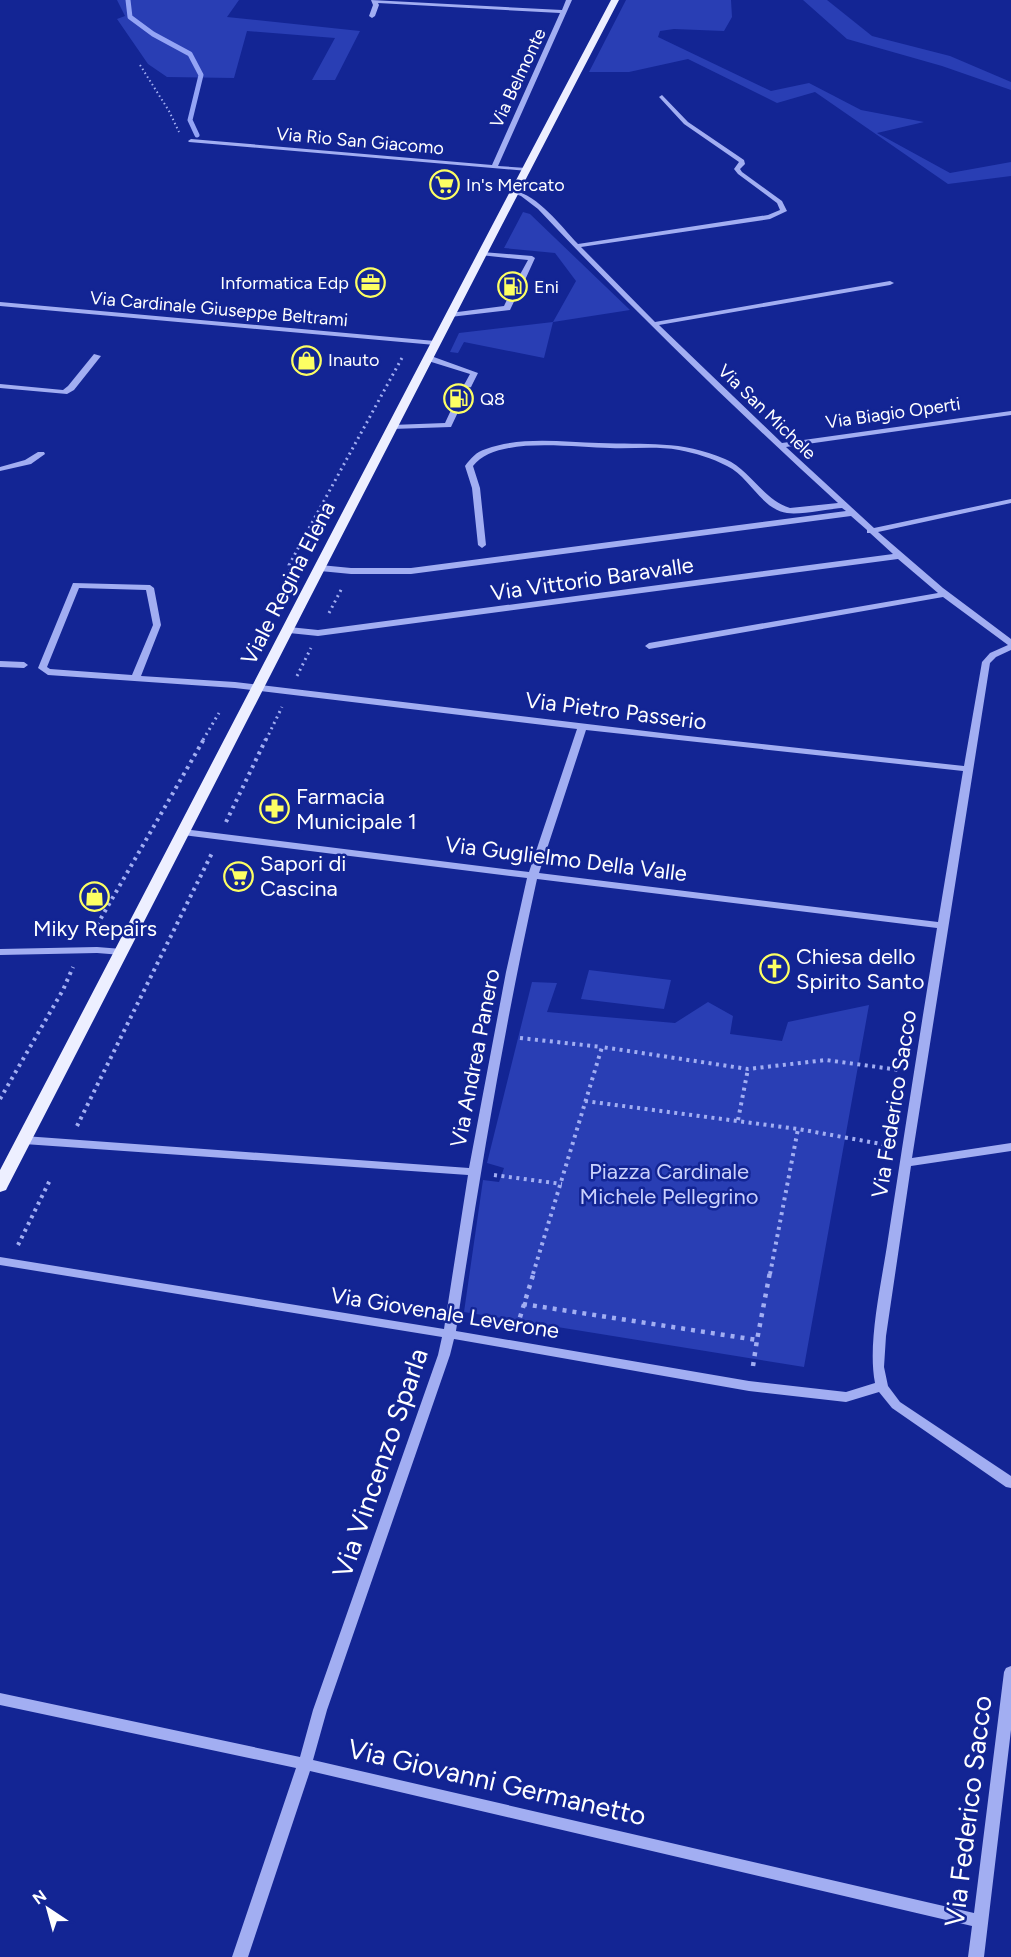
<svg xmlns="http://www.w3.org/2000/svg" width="1011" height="1957" viewBox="0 0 1011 1957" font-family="Figtree,sans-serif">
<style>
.green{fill:#293eb4}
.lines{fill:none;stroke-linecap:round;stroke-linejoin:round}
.stream{stroke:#94a4f5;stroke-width:5}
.minor-tunnel-far1{stroke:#3646a4;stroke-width:7;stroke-dasharray:7 3;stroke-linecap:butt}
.minor-tunnel{stroke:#3646a4;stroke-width:8;stroke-dasharray:8 4;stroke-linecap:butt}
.path-far3{stroke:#a2aef2;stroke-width:2;stroke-dasharray:1.5 3;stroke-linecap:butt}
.path-far2{stroke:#a2aef2;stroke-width:3;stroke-dasharray:2 4;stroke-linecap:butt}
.path-far1{stroke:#a2aef2;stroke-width:4;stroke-dasharray:3 4.5;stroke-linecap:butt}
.path{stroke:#a2aef2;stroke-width:4.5;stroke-dasharray:4 6;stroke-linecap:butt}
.minor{fill:#a2aef2;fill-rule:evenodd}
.major{fill:#edefff;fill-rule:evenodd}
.labels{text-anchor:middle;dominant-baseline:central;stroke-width:5;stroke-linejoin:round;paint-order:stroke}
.far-street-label{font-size:18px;fill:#fff;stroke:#132594}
.far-poi-label{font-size:18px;fill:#fff;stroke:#132594;text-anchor:start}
.street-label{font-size:22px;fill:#fff;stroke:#132594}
.poi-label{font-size:22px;fill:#fff;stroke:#132594;text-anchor:start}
.park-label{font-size:22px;fill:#cad1fd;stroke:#132594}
.near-street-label{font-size:27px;fill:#fff;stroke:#132594}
</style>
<rect width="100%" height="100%" fill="#132594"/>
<path class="green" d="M117 0H239L227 17 360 31 335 80H312L335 38 247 31 234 78 167 77 148 64 117 19 125 16Z
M626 0H731L732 17 724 31 674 29 660 31 658 37 771 91 809 83 861 110 924 122 877 133 950 173 1011 162V176L948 184 815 92 777 103 688 59 629 72H589Z
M803 0H827L872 36 950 56 1011 82V90L942 66 847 39Z
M523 212 530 214 630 310 553 322 544 358 464 342 458 353 450 352 459 333 553 322 576 281 555 253 504 248Z
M589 970 671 980 664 1009 581 999Z
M532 982 557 983 547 1012 675 1023 708 1002 733 1016 730 1034 782 1041 788 1022 869 1005 804 1367 464 1312 483 1180 499 1182 504 1168 487 1163Z"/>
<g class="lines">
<path class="stream" d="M128 0 130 17 153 34 190 54 201 75 190 120 197 135"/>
<path class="minor-tunnel-far1" d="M515 291 521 280"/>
<path class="minor-tunnel" d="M455 410 468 385"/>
<path class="path-far3" d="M140 65 169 111 179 132"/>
<path class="path-far2" d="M291 577 289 565 403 356
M329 613 342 588
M297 676 311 648
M203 740 219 713
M266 740 282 707"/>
<path class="path-far1" d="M226 822 266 739
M97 925 204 739
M520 1038 602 1047
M0 1099 63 990 73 967
M585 1101 798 1129 887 1145
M738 1120 748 1069
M77 1126 212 853
M494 1175 562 1184
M18 1245 51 1178
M533 1274 602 1047 748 1069 826 1060 900 1070
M770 1274 798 1129"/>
<path class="path" d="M523 1304 757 1340 770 1272
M517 1327 534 1272
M753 1366 757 1340"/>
<path class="minor" d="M371 0 562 10 566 0H572L498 166 526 168 529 170 528 171 189 142 188 141 191 139 492 165 560 13 378 3 379 5 375 16 372 18 369 16 373 5Z
M662 95 688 122 744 160 745 164 740 169 742 172 782 201 787 211 770 219 581 247 655 322 890 281 894 283 890 285 659 325 782 443 1011 411V415L786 447 874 528 1011 499V503L878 532 943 588 1011 639V650L996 657 990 663 912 1158 1011 1143V1151L911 1166 886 1336 884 1367 888 1386 900 1402 1011 1476V1488L1006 1487 892 1408 879 1392 846 1402 749 1391 454 1339 450 1355 327 1710 313 1760 974 1913 1004 1672 1006 1668 1011 1666V1730L984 1957H968L972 1926 310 1771 248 1957H232L296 1768 0 1705V1693L300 1757 313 1710 438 1355 442 1337 0 1265V1257L444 1329 468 1175 24 1144 18 1140 24 1136 469 1168 506 972 527 878 183 835 178 832 183 829 529 872 577 729 235 688 48 675 38 668 73 583 150 585 154 588 161 625 141 676 235 682 679 735 964 766 982 662 990 653 1008 645 943 597 649 649 645 646 649 643 938 593 898 559 318 636 289 633 285 630 289 627 318 630 893 554 870 533H867V530L851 516 411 574H351L320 571 316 568 320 565 351 568H411L846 511 842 508C828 509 801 515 787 513 761 509 750 477 727 466 712 458 695 453 679 450 656 446 633 449 610 448 575 448 497 435 473 466L480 488 486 545 482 548 478 545 472 488 465 466C471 458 476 452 486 449 521 436 563 442 599 443 646 445 681 440 725 459 751 470 763 500 790 508L838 503C735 409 634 311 538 209L521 196 510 192 513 190C540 197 559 224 578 244L768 215 780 210 777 203 738 174 734 169 739 162 684 124 660 98 659 97ZM79 588 146 590 153 625 132 675 50 669 47 667ZM586 730 963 771 938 922 539 873ZM537 879 937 928C920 1032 904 1136 888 1239 882 1281 867 1343 875 1383L846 1392 749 1381 456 1331C479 1179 504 1028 537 879Z
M482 252 532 256 535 258 525 280 521 282 517 280 528 260 480 255 479 254Z
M512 289 519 291 510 310 450 317 446 315 450 313 504 306Z
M0 302 435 341 439 343 435 345 0 306Z
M94 354 101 356 74 390 67 394 0 388V384L63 390 68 386Z
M425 356H431L478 373 471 387H465L464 385 470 374 425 360Z
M452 408 459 410 451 427 392 429 388 427 392 425 445 423Z
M38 452H44L45 454 31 464 0 471V467L25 460Z
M0 661 24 662 28 665 24 668 0 667Z
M97 947 122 949 127 952 122 955 97 953 0 955V949Z"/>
<path class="major" d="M611 0H619C413 394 212 791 8 1186L6 1190 0 1192V1170C204 780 405 389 611 0Z"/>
</g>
<defs>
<symbol id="supermarket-ring" viewBox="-11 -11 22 22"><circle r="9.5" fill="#132594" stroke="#fdff63" stroke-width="1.5"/><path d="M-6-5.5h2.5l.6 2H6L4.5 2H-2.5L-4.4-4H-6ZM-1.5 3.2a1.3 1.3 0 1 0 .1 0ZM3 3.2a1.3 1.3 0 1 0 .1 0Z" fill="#fdff63"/></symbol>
<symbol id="office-ring" viewBox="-11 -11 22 22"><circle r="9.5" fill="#132594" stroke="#fdff63" stroke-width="1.5"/><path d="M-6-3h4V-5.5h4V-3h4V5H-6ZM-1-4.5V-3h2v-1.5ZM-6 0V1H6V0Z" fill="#fdff63"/></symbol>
<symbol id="fuel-ring" viewBox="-11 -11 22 22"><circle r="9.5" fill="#132594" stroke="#fdff63" stroke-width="1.5"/><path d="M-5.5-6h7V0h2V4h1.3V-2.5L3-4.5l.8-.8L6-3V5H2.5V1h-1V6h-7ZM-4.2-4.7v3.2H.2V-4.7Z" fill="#fdff63"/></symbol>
<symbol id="shop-ring" viewBox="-11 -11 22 22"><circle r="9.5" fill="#132594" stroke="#fdff63" stroke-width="1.5"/><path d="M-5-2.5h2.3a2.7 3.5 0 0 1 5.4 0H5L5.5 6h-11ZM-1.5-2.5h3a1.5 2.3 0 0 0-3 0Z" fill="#fdff63"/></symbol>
<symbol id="pharmacy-ring" viewBox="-11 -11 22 22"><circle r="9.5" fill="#132594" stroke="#fdff63" stroke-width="1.5"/><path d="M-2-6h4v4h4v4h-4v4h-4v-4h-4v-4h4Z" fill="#fdff63"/></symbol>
<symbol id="church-ring" viewBox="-11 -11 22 22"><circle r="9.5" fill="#132594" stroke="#fdff63" stroke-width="1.5"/><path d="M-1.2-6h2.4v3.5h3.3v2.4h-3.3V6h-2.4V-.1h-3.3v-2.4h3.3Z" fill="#fdff63"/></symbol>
</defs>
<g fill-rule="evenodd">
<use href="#supermarket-ring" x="428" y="168" width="33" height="33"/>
<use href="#office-ring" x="354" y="266" width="33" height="33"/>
<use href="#fuel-ring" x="496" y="270" width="33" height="33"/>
<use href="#shop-ring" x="290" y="344" width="33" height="33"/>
<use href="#fuel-ring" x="442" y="382" width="33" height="33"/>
<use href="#pharmacy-ring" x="258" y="792" width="33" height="33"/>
<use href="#supermarket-ring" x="222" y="860" width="33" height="33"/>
<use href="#shop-ring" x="78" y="880" width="33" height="33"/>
<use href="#church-ring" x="758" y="952" width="33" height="33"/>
</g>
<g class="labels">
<g class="far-street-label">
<text transform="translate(518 78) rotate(-65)">Via Belmonte</text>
<text transform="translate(360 141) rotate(5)">Via Rio San Giacomo</text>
<text transform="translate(219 309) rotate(5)">Via Cardinale Giuseppe Beltrami</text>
<text transform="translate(767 412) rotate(44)">Via San Michele</text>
<text transform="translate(893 413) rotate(-8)">Via Biagio Operti</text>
</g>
<g class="far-poi-label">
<text x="466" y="185">In's Mercato</text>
<text x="349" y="283" text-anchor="end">Informatica Edp</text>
<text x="534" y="287">Eni</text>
<text x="328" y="360">Inauto</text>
<text x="480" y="399">Q8</text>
</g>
<g class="street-label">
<text transform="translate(592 579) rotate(-8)">Via Vittorio Baravalle</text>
<text transform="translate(288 583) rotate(-63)">Viale Regina Elena</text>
<text transform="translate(616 711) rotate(7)">Via Pietro Passerio</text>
<text transform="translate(566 859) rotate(7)">Via Guglielmo Della Valle</text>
<text transform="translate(475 1058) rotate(-79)">Via Andrea Panero</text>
<text transform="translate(894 1104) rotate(-81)">Via Federico Sacco</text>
<text transform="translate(445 1313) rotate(9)">Via Giovenale Leverone</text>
</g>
<g class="poi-label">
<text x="296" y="796">Farmacia<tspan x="296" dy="25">Municipale 1</tspan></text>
<text x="260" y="863">Sapori di<tspan x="260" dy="25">Cascina</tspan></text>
<text x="95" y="928" text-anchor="middle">Miky Repairs</text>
<text x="796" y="956">Chiesa dello<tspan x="796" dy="25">Spirito Santo</tspan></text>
</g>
<g class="park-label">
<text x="669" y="1171">Piazza Cardinale<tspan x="669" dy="25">Michele Pellegrino</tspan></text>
</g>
<g class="near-street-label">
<text transform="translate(380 1463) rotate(-71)">Via Vincenzo Sparla</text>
<text transform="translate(497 1782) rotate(13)">Via Giovanni Germanetto</text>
<text transform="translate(968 1811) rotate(-83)">Via Federico Sacco</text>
</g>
</g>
<g transform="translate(48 1909) rotate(324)" stroke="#132594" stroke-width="4.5" paint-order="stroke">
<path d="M0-4.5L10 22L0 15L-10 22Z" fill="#ffffff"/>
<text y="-9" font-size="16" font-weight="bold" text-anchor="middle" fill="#ffffff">N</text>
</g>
</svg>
